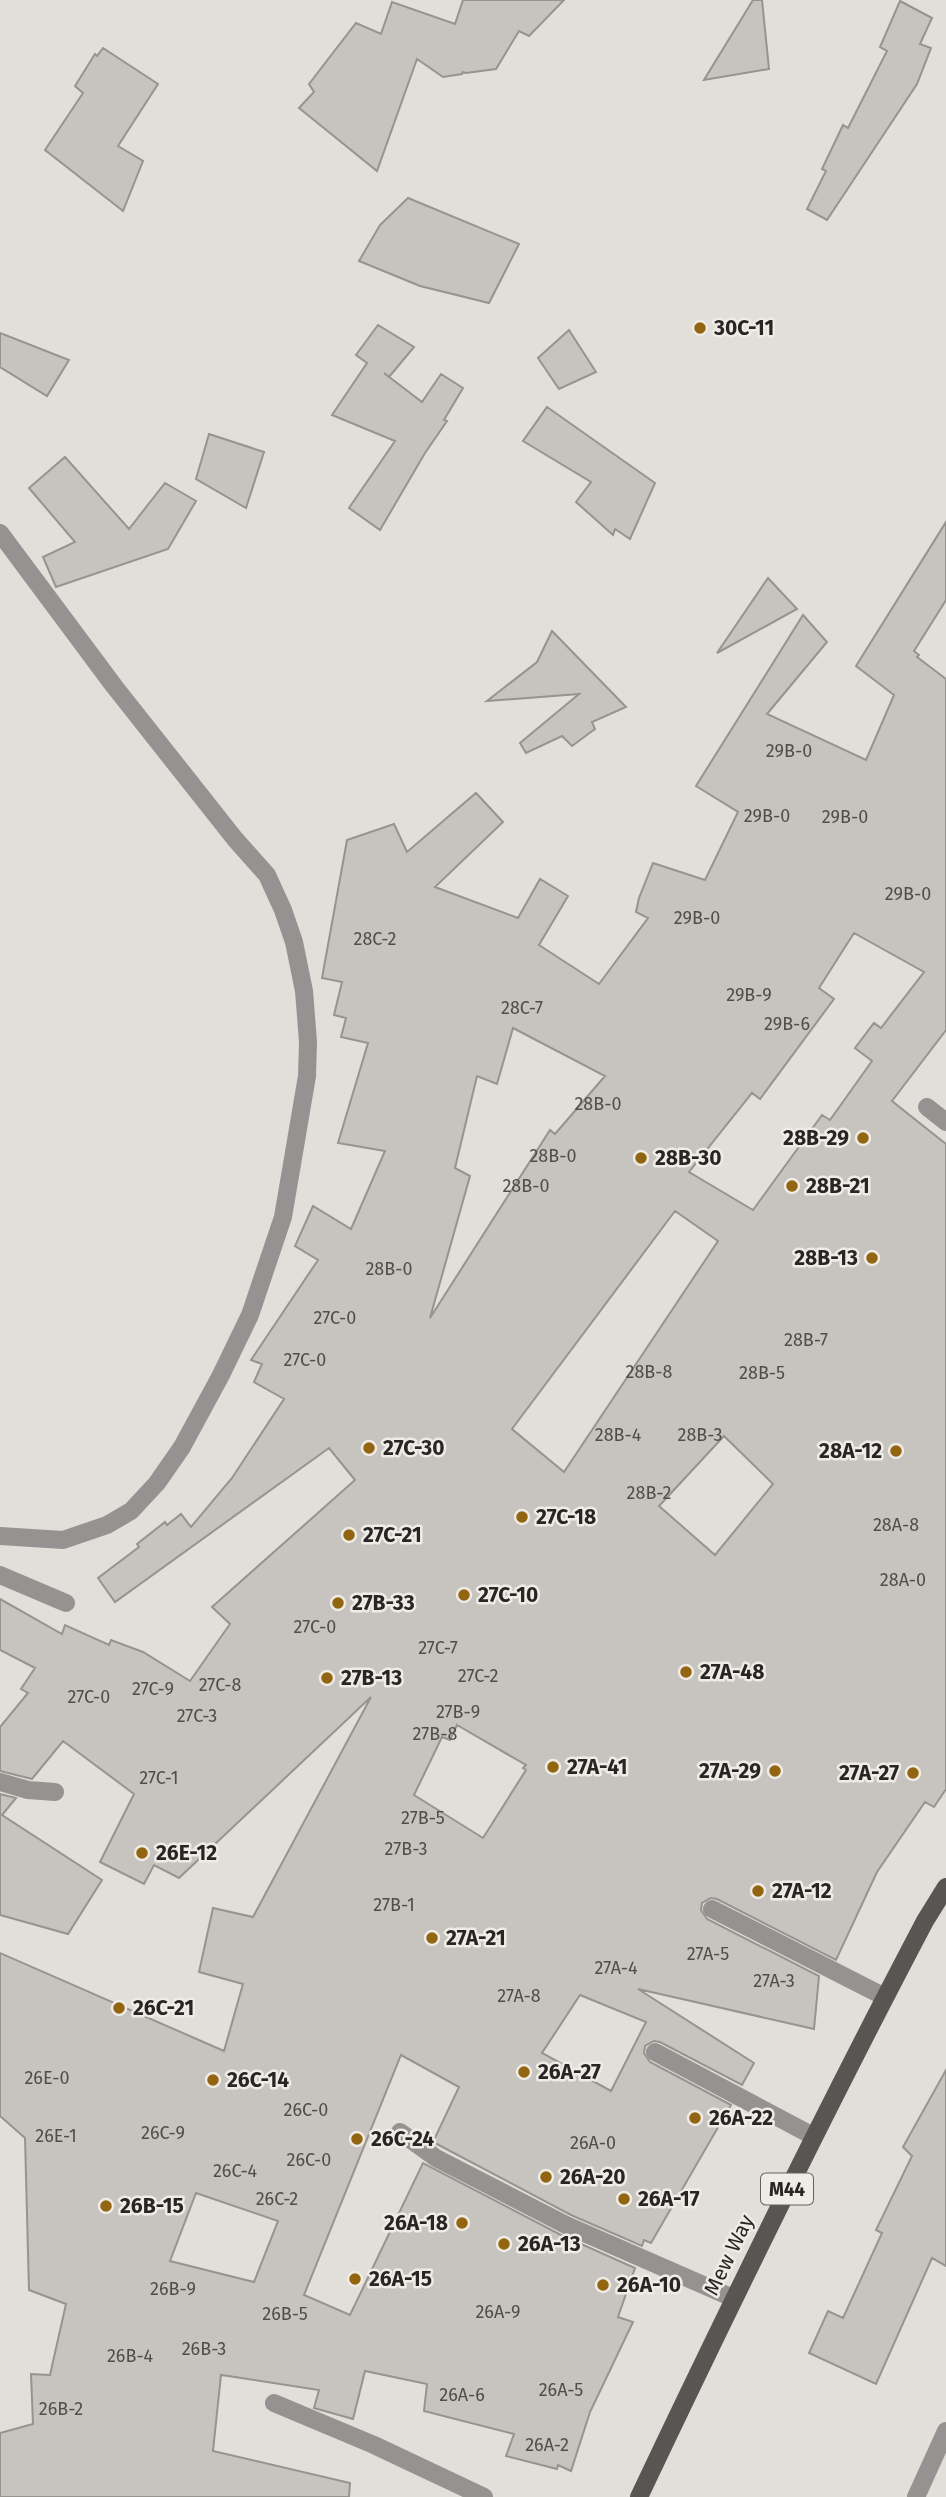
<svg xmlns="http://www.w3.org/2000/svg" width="946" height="2497" viewBox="0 0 946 2497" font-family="'Fira Sans',sans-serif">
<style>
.building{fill:#c7c3be;stroke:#97938f;stroke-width:2;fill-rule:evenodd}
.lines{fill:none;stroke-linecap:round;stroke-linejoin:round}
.minor{stroke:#959391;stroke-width:18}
.major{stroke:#585652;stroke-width:18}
.poi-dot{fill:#926610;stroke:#efebe6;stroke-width:2.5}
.labels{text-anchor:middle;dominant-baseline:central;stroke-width:5;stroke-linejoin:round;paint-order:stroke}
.number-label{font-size:18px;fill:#504d4a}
.shield{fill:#efebe6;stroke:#64615e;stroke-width:2}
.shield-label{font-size:19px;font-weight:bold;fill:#282624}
.poi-label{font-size:21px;font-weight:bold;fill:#282624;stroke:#efebe6;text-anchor:start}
.street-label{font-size:21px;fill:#282624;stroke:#efebe6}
</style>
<rect width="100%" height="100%" fill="#e2ded9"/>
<path class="building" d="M463 0H564L529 36 519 31 496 69 466 73 463 72 462 74 443 77 417 59 377 171 299 108 314 92 309 84 356 23 381 34 392 2 455 24Z
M753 0H762L769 69 704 80Z
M900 1 932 18 920 44 931 48 917 84 827 220 807 209 826 171 822 169 843 125 848 128 887 51 880 47Z
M103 48 158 84 118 146 143 161 123 211 45 150 83 93 75 86 95 54 97 56Z
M408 198 519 244 489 303 420 286 359 261 380 225Z
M378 325 414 347 389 377 384 373 422 402 441 374 463 388 444 420 447 421 425 453 380 530 349 508 395 441 332 415 367 363 356 355Z
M569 330 596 372 559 389 538 358Z
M0 333 69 360 47 396 0 367Z
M547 407 655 483 630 539 615 529 613 535 576 502 591 482 523 441Z
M209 434 264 452 246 508 196 479Z
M65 457 129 529 165 483 196 501 168 549 56 587 43 557 75 542 29 488Z
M946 522V600L914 651 919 655 917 657 946 679V1030L892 1101 946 1144V1789L934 1807 925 1802 877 1872 836 1960 717 1899 711 1898 702 1903 701 1910 707 1919 819 1976 814 2029 638 1989 754 2063 742 2085 660 2042 654 2041 645 2046 644 2053 650 2062 731 2105 651 2243 644 2240 642 2246 571 2215 433 2142 459 2087 401 2055 304 2295 350 2315 423 2163 561 2235 635 2268 618 2317 633 2322 590 2412 571 2471 558 2465 557 2469 506 2456 514 2434 424 2411 427 2384 365 2371 353 2419 314 2408 319 2390 221 2375 213 2451 350 2483 349 2497H0V2433L33 2424 31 2374 50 2375 66 2304 29 2290 25 2138 0 2116V1953L224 2051 243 1984 199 1972 213 1908 253 1917 371 1697 179 1878 154 1865 144 1884 100 1862 134 1794 63 1741 32 1779 0 1771V1727L28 1693 21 1689 35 1668 0 1650V1599L62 1634 65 1625 109 1645 111 1640 143 1652 190 1681 230 1624 212 1607 355 1480 329 1448 115 1602 98 1578 139 1547 137 1544 165 1522 167 1525 181 1514 191 1527 232 1478 284 1399 254 1382 262 1364 251 1360 318 1260 295 1246 313 1206 351 1229 385 1151 338 1143 368 1043 341 1037 346 1018 334 1015 342 982 322 978 347 840 394 824 407 852 476 793 503 822 435 887 518 918 540 879 568 896 539 945 599 984 648 918 636 912 639 898 653 863 705 880 738 812 696 786 803 615 827 642 767 714 866 760 894 695 856 666ZM854 933 924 972 881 1028 874 1023 855 1048 872 1061 830 1120 822 1115 753 1210 689 1172 752 1093 760 1099 834 999 819 988ZM513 1028 605 1076 555 1134 550 1130 430 1318 470 1176 455 1168 477 1076 497 1084ZM675 1211 718 1241 564 1472 512 1429ZM724 1436 773 1484 715 1555 659 1506ZM457 1725 526 1765 523 1768 526 1770 483 1838 414 1795 442 1737 450 1740ZM580 1995 646 2022 611 2091 542 2053ZM196 2193 278 2221 254 2282 170 2261Z
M768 578 797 609 717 653Z
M552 631 626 707 592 722 595 729 572 746 562 736 526 753 520 743 579 694 487 701 537 662Z
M0 1794 16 1798 2 1815 102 1880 68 1934 0 1915Z
M946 2070V2266L932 2258 876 2384 809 2353 828 2311 843 2318 882 2233 876 2230 912 2156 903 2147Z"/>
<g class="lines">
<path class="minor" d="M0 533 114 686 235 839 267 875 283 910 294 942 304 991 308 1042 307 1076 283 1217 250 1315 221 1375 182 1447 157 1483 131 1511 107 1525 63 1540 0 1536
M927 1107 946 1122
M0 1575 66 1603
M0 1782 28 1790 55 1792
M712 1909 885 1997
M655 2052 813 2136
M400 2132 436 2158 566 2225 733 2298
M274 2403 374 2445 484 2497
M916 2497 946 2431"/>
<path class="major" d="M639 2497C731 2303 825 2111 925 1921L946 1887"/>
</g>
<g class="poi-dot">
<circle cx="700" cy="328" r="7"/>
<circle cx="863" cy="1138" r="7"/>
<circle cx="641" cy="1158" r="7"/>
<circle cx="792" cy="1186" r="7"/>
<circle cx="872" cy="1258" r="7"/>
<circle cx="369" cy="1448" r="7"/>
<circle cx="896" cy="1451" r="7"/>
<circle cx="522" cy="1517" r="7"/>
<circle cx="349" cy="1535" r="7"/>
<circle cx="464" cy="1595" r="7"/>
<circle cx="338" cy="1603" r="7"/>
<circle cx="686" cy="1672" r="7"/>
<circle cx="327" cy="1678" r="7"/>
<circle cx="553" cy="1767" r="7"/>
<circle cx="775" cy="1771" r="7"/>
<circle cx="913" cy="1773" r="7"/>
<circle cx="142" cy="1853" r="7"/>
<circle cx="758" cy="1891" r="7"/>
<circle cx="432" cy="1938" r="7"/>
<circle cx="119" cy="2008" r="7"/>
<circle cx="524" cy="2072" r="7"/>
<circle cx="213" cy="2080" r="7"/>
<circle cx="695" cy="2118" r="7"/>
<circle cx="357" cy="2139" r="7"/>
<circle cx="546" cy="2177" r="7"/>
<circle cx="624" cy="2199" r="7"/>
<circle cx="106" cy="2206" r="7"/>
<circle cx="462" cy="2223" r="7"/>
<circle cx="504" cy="2244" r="7"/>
<circle cx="355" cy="2279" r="7"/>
<circle cx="603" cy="2285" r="7"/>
</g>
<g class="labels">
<g class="number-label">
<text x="789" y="751">29B-0</text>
<text x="767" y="816">29B-0</text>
<text x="845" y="817">29B-0</text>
<text x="908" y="894">29B-0</text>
<text x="697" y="918">29B-0</text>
<text x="375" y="939">28C-2</text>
<text x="749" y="995">29B-9</text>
<text x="522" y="1008">28C-7</text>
<text x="787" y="1024">29B-6</text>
<text x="598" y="1104">28B-0</text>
<text x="553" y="1156">28B-0</text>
<text x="526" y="1186">28B-0</text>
<text x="389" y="1269">28B-0</text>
<text x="335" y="1318">27C-0</text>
<text x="806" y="1340">28B-7</text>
<text x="305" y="1360">27C-0</text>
<text x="649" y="1372">28B-8</text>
<text x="762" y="1373">28B-5</text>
<text x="618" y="1435">28B-4</text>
<text x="700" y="1435">28B-3</text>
<text x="649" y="1493">28B-2</text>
<text x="896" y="1525">28A-8</text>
<text x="903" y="1580">28A-0</text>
<text x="315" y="1627">27C-0</text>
<text x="438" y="1648">27C-7</text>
<text x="478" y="1676">27C-2</text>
<text x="220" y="1685">27C-8</text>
<text x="153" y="1689">27C-9</text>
<text x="89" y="1697">27C-0</text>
<text x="458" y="1712">27B-9</text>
<text x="197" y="1716">27C-3</text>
<text x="435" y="1734">27B-8</text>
<text x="159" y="1778">27C-1</text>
<text x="423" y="1818">27B-5</text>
<text x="406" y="1849">27B-3</text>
<text x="394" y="1905">27B-1</text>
<text x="708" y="1954">27A-5</text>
<text x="616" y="1968">27A-4</text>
<text x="774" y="1981">27A-3</text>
<text x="519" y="1996">27A-8</text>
<text x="47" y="2078">26E-0</text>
<text x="306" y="2110">26C-0</text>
<text x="163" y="2133">26C-9</text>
<text x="56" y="2136">26E-1</text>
<text x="593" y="2143">26A-0</text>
<text x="309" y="2160">26C-0</text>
<text x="235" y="2171">26C-4</text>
<text x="277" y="2199">26C-2</text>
<text x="173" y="2289">26B-9</text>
<text x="498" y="2312">26A-9</text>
<text x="285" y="2314">26B-5</text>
<text x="204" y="2349">26B-3</text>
<text x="130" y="2356">26B-4</text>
<text x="561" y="2390">26A-5</text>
<text x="462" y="2395">26A-6</text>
<text x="61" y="2409">26B-2</text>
<text x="547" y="2445">26A-2</text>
</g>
<rect class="shield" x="761" y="2173.5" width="52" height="31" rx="5"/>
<g class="shield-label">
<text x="787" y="2189">M44</text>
</g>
<g class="poi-label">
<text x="714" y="328">30C-11</text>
<text x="849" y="1138" text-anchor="end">28B-29</text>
<text x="655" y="1158">28B-30</text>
<text x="806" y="1186">28B-21</text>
<text x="858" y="1258" text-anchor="end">28B-13</text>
<text x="383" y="1448">27C-30</text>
<text x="882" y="1451" text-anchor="end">28A-12</text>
<text x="536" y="1517">27C-18</text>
<text x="363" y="1535">27C-21</text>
<text x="478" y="1595">27C-10</text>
<text x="352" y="1603">27B-33</text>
<text x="700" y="1672">27A-48</text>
<text x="341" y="1678">27B-13</text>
<text x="567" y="1767">27A-41</text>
<text x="761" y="1771" text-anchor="end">27A-29</text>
<text x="899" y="1773" text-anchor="end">27A-27</text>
<text x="156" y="1853">26E-12</text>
<text x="772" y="1891">27A-12</text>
<text x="446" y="1938">27A-21</text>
<text x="133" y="2008">26C-21</text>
<text x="538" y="2072">26A-27</text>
<text x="227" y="2080">26C-14</text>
<text x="709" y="2118">26A-22</text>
<text x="371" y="2139">26C-24</text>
<text x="560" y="2177">26A-20</text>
<text x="638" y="2199">26A-17</text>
<text x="120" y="2206">26B-15</text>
<text x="448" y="2223" text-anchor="end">26A-18</text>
<text x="518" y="2244">26A-13</text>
<text x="369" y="2279">26A-15</text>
<text x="617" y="2285">26A-10</text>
</g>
<g class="street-label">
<text transform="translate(729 2255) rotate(-64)">Mew Way</text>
</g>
</g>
</svg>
